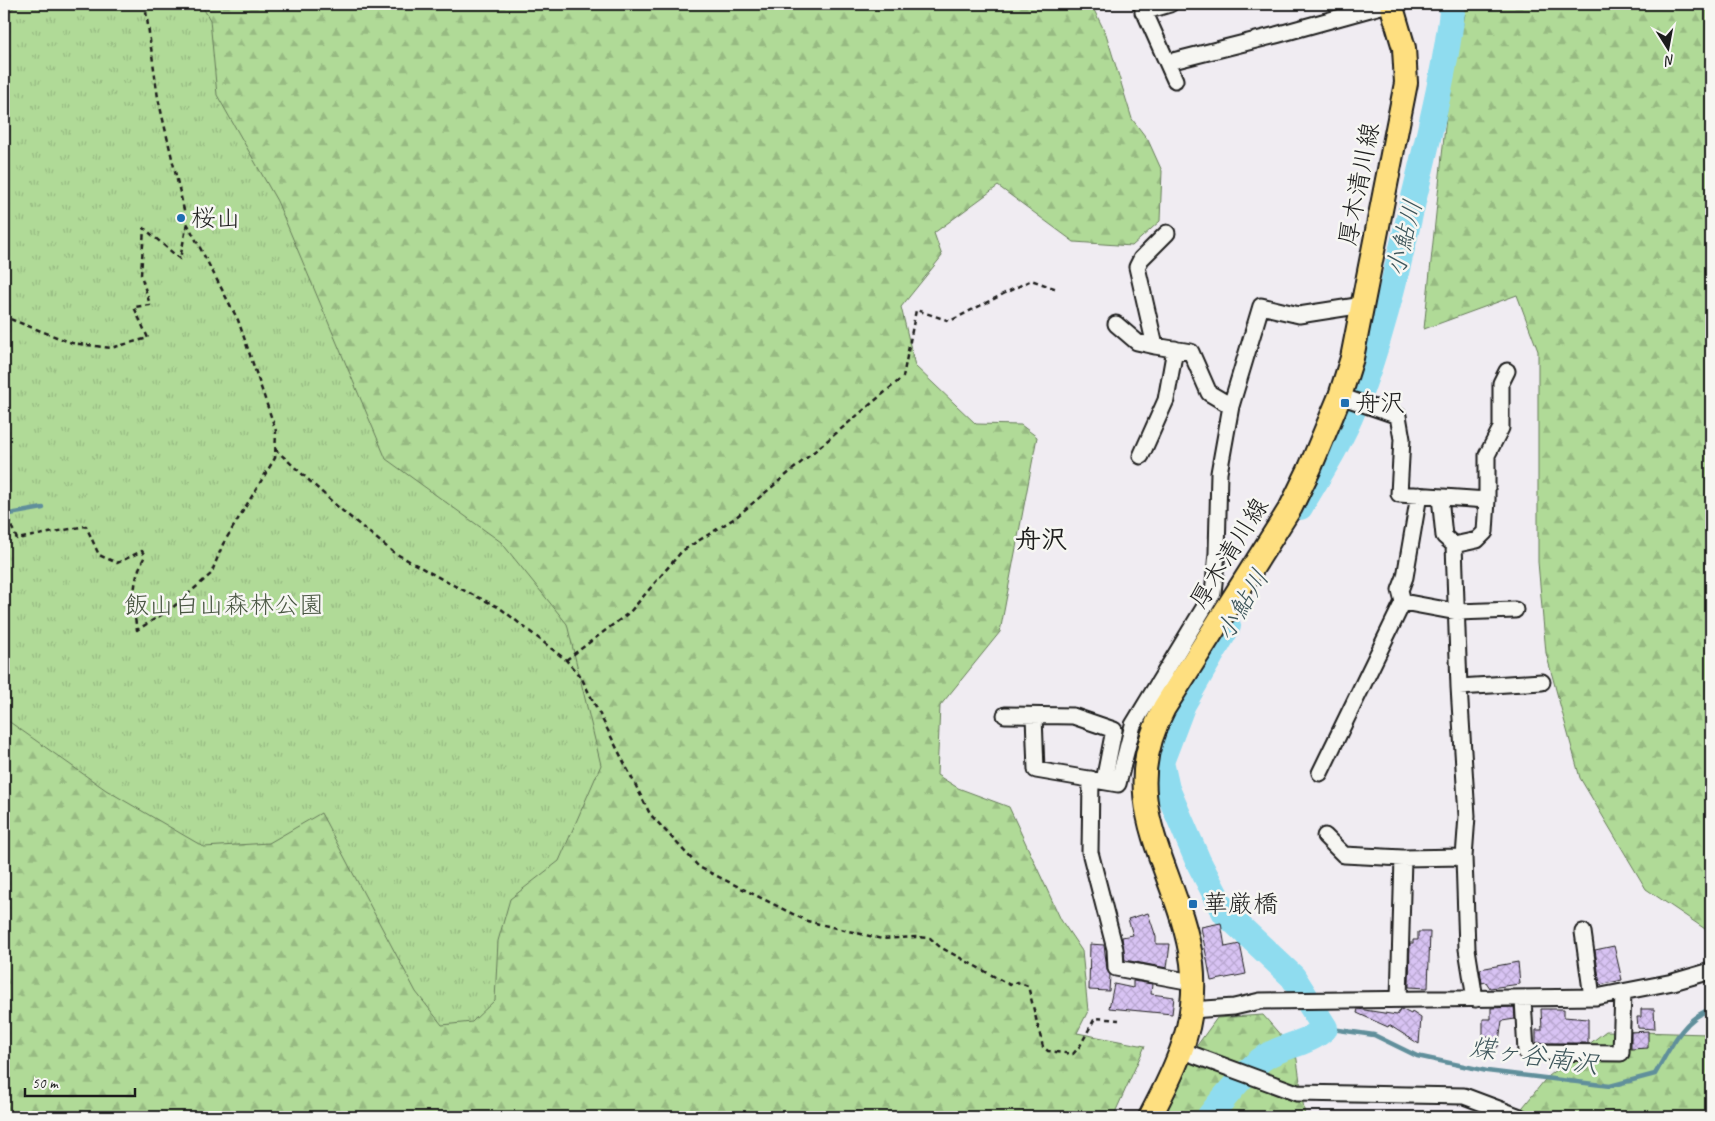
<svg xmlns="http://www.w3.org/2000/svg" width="1715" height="1121" viewBox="0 0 1715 1121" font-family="Caveat,'Klee One',sans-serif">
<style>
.forest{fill:url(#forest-firs);stroke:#667b5a}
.park{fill:url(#park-tufts);stroke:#667b5a}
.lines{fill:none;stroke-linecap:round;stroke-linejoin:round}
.stream{stroke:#618f9b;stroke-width:4.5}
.river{stroke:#8fdcef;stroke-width:26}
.building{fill:url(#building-cross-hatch);stroke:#1c1c1c}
.street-casing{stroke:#1c1c1c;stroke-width:19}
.primary-casing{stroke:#1c1c1c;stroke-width:26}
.path{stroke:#1c1c1c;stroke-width:2.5;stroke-dasharray:5 4;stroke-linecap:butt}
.street{stroke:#f6f6f2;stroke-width:15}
.primary{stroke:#fedf80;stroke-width:22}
.poi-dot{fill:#1f6fb2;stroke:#f6f6f2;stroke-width:2}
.labels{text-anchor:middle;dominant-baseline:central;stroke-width:5;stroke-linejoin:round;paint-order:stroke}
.street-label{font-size:25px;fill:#1c1c1c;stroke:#f6f6f2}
.poi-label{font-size:25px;fill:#1c1c1c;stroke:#f6f6f2;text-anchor:start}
.park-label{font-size:25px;fill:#485541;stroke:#f6f6f2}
.water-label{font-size:26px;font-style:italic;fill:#3e565b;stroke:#f6f6f2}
.neighbourhood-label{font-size:26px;font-weight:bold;fill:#1c1c1c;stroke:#f6f6f2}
</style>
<defs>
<pattern id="forest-firs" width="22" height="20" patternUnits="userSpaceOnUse" patternTransform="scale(1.25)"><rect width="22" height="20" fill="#b0da97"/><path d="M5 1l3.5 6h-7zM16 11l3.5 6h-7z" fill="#97ba82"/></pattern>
<pattern id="park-tufts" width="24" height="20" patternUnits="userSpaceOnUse" patternTransform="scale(1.25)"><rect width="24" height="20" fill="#b0da97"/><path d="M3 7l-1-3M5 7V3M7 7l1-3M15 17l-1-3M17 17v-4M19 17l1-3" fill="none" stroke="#97ba82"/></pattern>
<pattern id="building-cross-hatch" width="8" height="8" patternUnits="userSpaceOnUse" patternTransform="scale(1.25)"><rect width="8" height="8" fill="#d8c3f3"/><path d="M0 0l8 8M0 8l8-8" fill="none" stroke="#b9a7d0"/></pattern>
</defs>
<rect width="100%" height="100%" fill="#f0ecf2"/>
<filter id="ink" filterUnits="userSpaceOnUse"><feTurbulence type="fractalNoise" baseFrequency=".02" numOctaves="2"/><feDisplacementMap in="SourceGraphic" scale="10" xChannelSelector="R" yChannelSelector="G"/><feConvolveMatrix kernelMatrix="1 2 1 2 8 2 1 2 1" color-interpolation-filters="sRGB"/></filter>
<g filter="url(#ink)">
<path class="forest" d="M4 4H1091L1106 34 1132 119 1148 140 1162 171 1160 221 1132 246 1074 242 998 186 934 233 942 256 901 307 915 366 976 424 1021 425 1037 437 1000 632 940 706 937 775 958 788 1009 807 1061 920 1082 951 1088 1011 1077 1033 1145 1046 1113 1117H4Z
M1467 4H1711V933L1646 889 1580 778 1546 653 1538 562V351L1517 295 1424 329 1448 98Z
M1263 1015 1296 1053 1305 1117H1155L1161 1095 1217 1018Z
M1711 1029V1117H1515L1548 1076 1606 1031 1707 1034Z"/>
<path class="park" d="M17 4H201L210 20 217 95 277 201 386 459 501 542 567 624 601 765 559 861 510 899 498 941 495 1000 472 1022 442 1025 416 992 321 813 269 843 204 847 106 790 4 718V18Z"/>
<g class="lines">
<path class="stream" d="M4 6 6 4
M4 515 43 508
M1325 1028 1374 1035 1417 1056 1487 1071 1610 1086 1655 1074C1669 1050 1683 1018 1711 1009"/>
<path class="river" d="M1300 507C1319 475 1340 443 1354 408 1382 339 1398 265 1415 193 1430 130 1446 68 1453 4
M1209 1117C1222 1100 1247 1069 1265 1057 1284 1045 1309 1044 1325 1028L1293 977 1225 913 1198 861 1167 789 1161 762 1183 704 1228 626"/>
</g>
<path class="building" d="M1148 913 1156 937V944H1170L1167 968 1125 960 1122 937 1133 935 1128 919Z
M1221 923 1225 947 1240 944 1246 974 1211 981 1201 927Z
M1418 932H1430L1428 988 1409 987 1410 943H1413V940H1418Z
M1090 944 1104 945 1107 969 1110 975 1109 991 1089 990Z
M1614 946 1622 980 1600 985 1595 950Z
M1518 962 1520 984 1490 988 1486 982 1482 983 1480 969Z
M1133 981 1152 984 1151 994 1174 997 1172 1014 1109 1008 1114 984 1133 988Z
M1514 1007 1515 1019 1502 1021 1498 1047H1492V1037H1483V1019H1491V1008Z
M1358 1009 1397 1015 1401 1009 1411 1014 1412 1012 1421 1018 1419 1044 1389 1025 1388 1027 1357 1013Z
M1541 1009H1564V1017L1588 1019V1043H1536V1030H1542Z
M1641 1009H1654L1655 1029 1638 1028 1637 1017H1641Z
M1648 1031V1048L1631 1049V1032Z"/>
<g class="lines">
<defs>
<path id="street" d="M1141 4 1175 80
M1143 12 1170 4
M1169 62 1276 35 1388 4
M1167 233 1141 259 1137 267 1155 346 1191 352 1209 393 1231 406
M1116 324 1137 342 1155 346
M1340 396 1398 416 1402 439 1399 494 1487 500V455L1501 428V383L1507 371
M1141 456 1166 400 1175 349
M1440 497 1444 536 1454 545 1459 687 1467 816 1464 857 1467 949 1475 999
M1454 545 1477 540 1485 532 1487 500
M1403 602 1400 590 1405 577 1419 495
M1459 687 1542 682
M1005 715 1073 716 1114 730 1104 781
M1034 716 1036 770 1118 784 1133 725 1213 593 1217 553 1219 473 1231 406 1261 306 1299 315 1363 305
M1320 773 1403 602 1457 612 1515 610
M1091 779 1090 852 1115 949 1116 968 1192 982
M1325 836 1344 855 1403 858 1464 857
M1583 932 1592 997
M1399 999 1403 858
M1523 999 1526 1052 1621 1053 1623 992
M1191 1010 1234 1007 1260 1001 1596 997 1673 982 1711 971
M1183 1051 1297 1093 1464 1096 1520 1117"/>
<path id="primary" d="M1150 1117C1176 1068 1199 1022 1192 963 1179 868 1112 806 1164 708L1291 507 1310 468 1340 396 1352 358 1406 83 1404 48 1391 4"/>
</defs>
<use href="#street" class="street-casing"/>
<use href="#primary" class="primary-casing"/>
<path class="path" d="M4 325 10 319 72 343 111 348 148 338 134 307 150 305 141 275 144 228 180 259 187 223
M275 449 339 508 393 552 449 583 500 608 566 660 582 679 650 814 699 867 807 921 882 939 916 937 930 938 940 947 1010 985 1017 982 1028 986 1043 1047 1048 1051 1073 1054 1080 1046 1095 1018 1119 1020
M4 510 17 539 86 526 99 555 117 563 142 551 145 556C132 579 132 604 137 630L171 609 211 574 223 544 275 458 276 431 238 320 187 223 158 98 145 4
M566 660 630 612 682 551 735 518 903 377 916 310 950 321 1031 280 1057 289"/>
<use href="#street" class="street"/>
<use href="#primary" class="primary"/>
</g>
</g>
<g class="poi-dot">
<circle cx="181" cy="218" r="5"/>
<rect x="1340" y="398" width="10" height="10" rx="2.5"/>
<rect x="1188" y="899" width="10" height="10" rx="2.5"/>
</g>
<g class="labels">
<g class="street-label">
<text transform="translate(1359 184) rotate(-79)">厚木清川線</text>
<text transform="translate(1229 553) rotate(-58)">厚木清川線</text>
</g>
<g class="poi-label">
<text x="191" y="218">桜山</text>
<text x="1355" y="403">舟沢</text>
<text x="1203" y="904">華厳橋</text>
</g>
<g class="park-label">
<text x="224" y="605">飯山白山森林公園</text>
</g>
<g class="water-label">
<text transform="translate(1404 238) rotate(-76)">小鮎川</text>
<text transform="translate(1242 605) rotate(-59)">小鮎川</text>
<text transform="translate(1534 1056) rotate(8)">煤ヶ谷南沢</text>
</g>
<g class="neighbourhood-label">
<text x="1041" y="539">舟沢</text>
</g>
</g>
<rect width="1715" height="1121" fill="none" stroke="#f6f6f2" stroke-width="20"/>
<rect x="10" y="10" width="1695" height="1101" fill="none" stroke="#1c1c1c" stroke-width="2" filter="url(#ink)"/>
<g transform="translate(1668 48) rotate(169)" stroke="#f6f6f2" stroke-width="4" paint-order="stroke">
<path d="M0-4L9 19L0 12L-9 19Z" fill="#1c1c1c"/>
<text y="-8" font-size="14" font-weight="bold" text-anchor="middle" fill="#1c1c1c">N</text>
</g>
<path d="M25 1088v8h110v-8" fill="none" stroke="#1c1c1c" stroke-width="2.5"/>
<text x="32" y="1088" font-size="15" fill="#1c1c1c" stroke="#f6f6f2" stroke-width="4" paint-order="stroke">50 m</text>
</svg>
